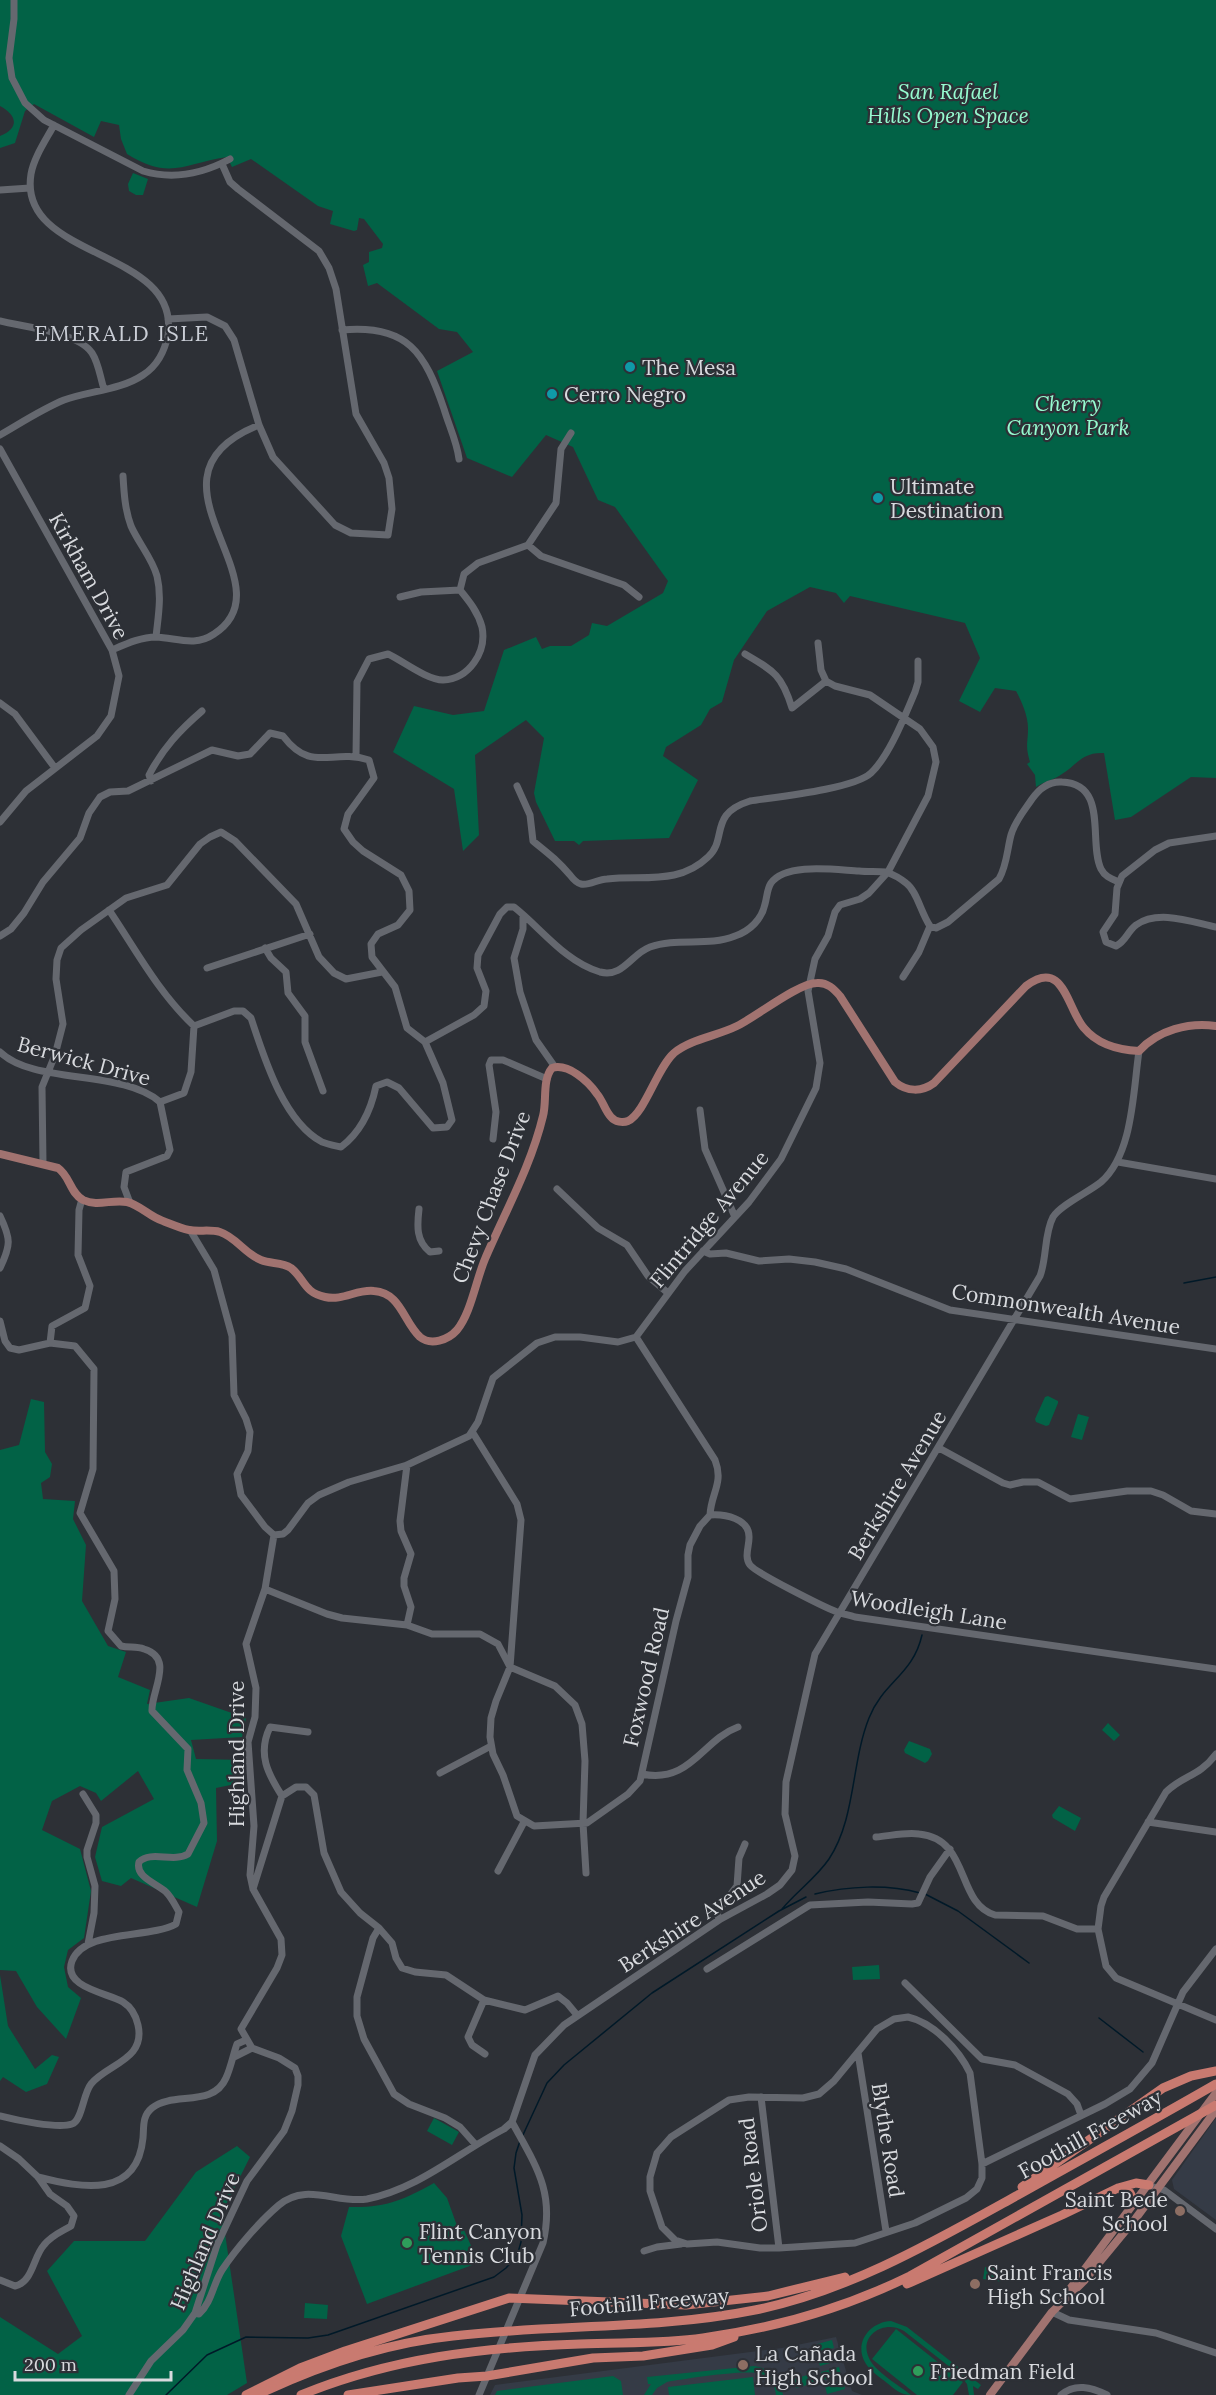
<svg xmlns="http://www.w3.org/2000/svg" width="1216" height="2395" viewBox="0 0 1216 2395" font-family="Lora,serif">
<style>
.built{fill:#353b46}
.green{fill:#026246}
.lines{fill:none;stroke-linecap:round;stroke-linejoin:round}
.stream{stroke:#001928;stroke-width:1.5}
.minor{stroke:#65686f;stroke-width:7}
.major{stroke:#a17370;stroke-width:8}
.highway{stroke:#c97a70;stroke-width:9}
.culture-dot{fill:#0f9aa8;stroke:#2d3036;stroke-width:2}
.education-dot{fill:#8d6e63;stroke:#2d3036;stroke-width:2}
.leisure-dot{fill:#2e9e5b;stroke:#2d3036;stroke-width:2}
.labels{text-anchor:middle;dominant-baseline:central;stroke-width:4.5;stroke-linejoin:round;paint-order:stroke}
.park-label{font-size:21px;font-style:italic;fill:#96fbd0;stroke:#2d3036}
.poi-label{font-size:21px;fill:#d8dade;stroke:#2d3036;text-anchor:start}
.street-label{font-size:21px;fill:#d8dade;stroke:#2d3036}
.neighbourhood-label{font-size:22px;letter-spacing:1.5px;fill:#caced6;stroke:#2d3036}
</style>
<rect width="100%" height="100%" fill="#2d3036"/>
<path class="built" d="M1216 2118V2220L1174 2189 1172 2180Z
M836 2337 852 2391 862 2395H490L495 2385 782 2348Z"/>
<path class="green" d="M0 0H1216V778L1191 777 1131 817 1115 820 1104 753C1082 752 1078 764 1062 774 1054 780 1045 781 1036 787L1035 775 1027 764 1030 762C1025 745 1028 744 1028 728 1028 716 1022 702 1016 691L995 688 980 712 959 701 980 658 965 623 850 596 844 603 836 593 810 587 767 611 734 660 722 702 710 709 701 725 666 747 663 756 698 780 669 838 583 841 579 845 574 841H555L536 802 534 793 544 738 526 720 475 755 479 835 463 851 454 789 393 752 414 706 453 715 484 711 504 650 536 637 542 649 550 646H571L589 635 592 623 607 626 663 593 668 581 615 507 598 500 573 447 546 435 512 477 467 458 437 371 473 352 457 332 439 329 377 283 368 286 363 265 369 262V252L382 248 383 244 364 219 359 218 357 230 354 231 330 224 333 211 318 206 251 159 232 167 227 157C185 163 170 181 127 154L121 139 119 125 101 121 94 137 34 104 25 111 15 143 0 148V136C20 128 17 115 0 106Z
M133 173 148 179 143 195H136L129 191 128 184Z
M1048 1396 1058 1401V1403L1049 1425 1046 1426 1036 1422 1035 1419 1045 1397Z
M31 1399 44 1402 45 1452 52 1464 50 1477 41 1483 43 1499 75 1501 73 1519 86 1545 82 1601 108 1646 126 1652 118 1677 150 1690 147 1704 189 1698 246 1718 242 1737 191 1740 196 1759 245 1760V1782L216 1788 217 1841 197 1907 131 1878 121 1886 102 1881 95 1857 102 1827 154 1799 138 1771 101 1801 96 1793 80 1786 52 1801 42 1830 80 1849 91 1891 84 1938 68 1950 64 1967 68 1987 81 1998 66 2039 37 2007 16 1971 0 1970V1450L19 1445Z
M1078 1414 1089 1417 1082 1440 1071 1437Z
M1108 1723 1120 1735 1114 1741 1102 1730Z
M909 1741 930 1749 932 1754 928 1761 925 1763 905 1753 904 1750Z
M1059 1806 1081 1818 1075 1831 1053 1818 1052 1815Z
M879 1965 880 1979 853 1980 852 1967Z
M0 1975 8 2026 35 2069 52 2055 59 2057 47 2084 26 2092 3 2077 0 2081Z
M434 2118 459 2132 452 2145 427 2131Z
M237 2146 250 2157 222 2213 247 2383 227 2395H0V2317L58 2354 82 2336 47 2271 74 2241H145L196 2172Z
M434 2183 447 2198 456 2223 464 2230 473 2250 475 2264 367 2304 341 2236 349 2207C386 2208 403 2200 434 2183Z
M985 2267 1006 2270 1004 2282 983 2279Z
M305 2303 328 2305 327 2319 304 2318Z
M891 2321 907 2327 981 2385 978 2389 973 2386 974 2395H969L967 2384 960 2375 904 2331C885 2319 858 2335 869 2358 874 2371 900 2386 911 2395 900 2395 895 2389 887 2383 880 2377 871 2372 866 2364 853 2344 869 2322 891 2321Z
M896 2329 963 2382 953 2395H917L872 2359Z
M832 2340 834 2348 816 2353 814 2345Z
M835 2353 837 2361 820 2366 817 2358Z
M754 2366C770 2368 781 2378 783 2395H776C775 2385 770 2377 760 2374 746 2369 685 2379 667 2382L657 2388 652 2395H644L651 2384H648L647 2377Z
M839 2367 841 2375 823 2380 821 2372Z
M811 2374 814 2383 796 2388 794 2379Z
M613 2376 621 2381 623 2395H495L497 2391Z
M753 2377 755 2395H669L668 2387Z
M843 2380 845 2389 827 2394 825 2386Z"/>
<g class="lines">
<path class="stream" d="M1184 1283 1216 1277
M815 1894C848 1886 887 1884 920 1893
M925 1894 958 1911 1029 1963
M782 1909C797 1891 816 1878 829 1859 856 1818 851 1763 869 1718 883 1682 913 1675 922 1635
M1099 2018 1143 2052
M522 2137 547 2083 564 2065 652 1993 779 1911 806 1897
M166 2395 207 2355 246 2337 308 2338 328 2335 494 2277 506 2268 517 2256 521 2242 522 2215 514 2168 516 2153 520 2141"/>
<path class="minor" d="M14 0V19L9 58 12 78 25 103 44 120 143 171C173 180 202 174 230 159
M0 190 30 188
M168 319 207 317 225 326 234 340 259 425 273 457 335 525 351 533 388 535 392 509 389 478 384 463 356 414 336 289 329 268 319 251 238 189 230 182 222 164
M0 321C24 327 78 332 92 353 99 364 100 377 104 389
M342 330C408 324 425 353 444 409 449 426 457 442 459 459
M0 435C21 423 42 409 64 400 89 391 121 390 143 375 157 366 165 351 168 334 180 248 17 260 31 174 34 157 46 140 54 125
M0 449 112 650 119 676 111 716 97 736 26 791 0 822
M123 476C124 493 125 510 131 526 139 544 152 558 157 576 162 597 158 617 156 637
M528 545 541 556 624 585 639 597
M460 590 464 574 478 563 528 545 556 503 561 449 571 433
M400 597 421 592 460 590
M112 650C126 644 141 637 156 637 177 638 195 647 214 634 293 583 128 477 259 425
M745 654C774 671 782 675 792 708L826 681
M0 703 15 714 55 768
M356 756 357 682 369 659 388 654C403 661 427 680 443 680 469 679 487 652 482 627 478 612 469 601 460 590
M151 781 149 775C163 748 180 730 202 711
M517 786 530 815 533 841C549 854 556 859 570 875 573 879 576 883 581 884 589 886 598 879 607 879 644 875 679 885 708 857 728 839 708 814 750 801 776 797 854 789 871 773 890 755 905 715 915 692L918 682V661
M1216 836 1169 843 1155 850 1122 876 1117 888 1115 914 1103 932 1106 942 1116 946C1126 941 1127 932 1136 925 1158 909 1192 922 1216 927
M523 917V929L514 958 520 992 536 1040 555 1067
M0 936 11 929 24 913 43 882 80 838 89 813 100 797 110 792 128 791 212 750 238 756 250 754 270 733 283 736C312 774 331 748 369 760L374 778 348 814 344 829 353 842 363 851 401 875 409 891 410 910 398 925 378 934 371 944 372 957 395 987 407 1028 425 1042 443 1083 452 1120 447 1127 433 1128 399 1088 387 1082 376 1086C371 1110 361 1132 341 1147 335 1146 328 1144 322 1142 283 1121 264 1057 251 1018L243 1011H234L194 1026C158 992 136 950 109 910
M265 948 271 958 286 972 288 993 305 1016V1042L323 1091
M207 968 310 934
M903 977 919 952 930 926
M425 1042 474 1015 484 1006 486 991 477 968 478 955 500 914 507 907H514C540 927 565 962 600 972 623 978 631 954 650 947 677 937 708 947 735 936 750 931 762 919 765 904 767 897 767 889 771 883 786 862 837 870 859 871 868 872 877 871 886 872 892 874 901 879 906 883 917 891 921 913 930 926L936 928 948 922 999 879C1007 865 1007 850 1011 835 1015 821 1024 811 1032 799 1039 789 1049 781 1062 782 1109 784 1088 842 1101 869 1105 877 1112 879 1119 882
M0 1052C34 1085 122 1069 160 1102
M700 1110 705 1149 735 1217
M493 1139 496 1112 489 1065 491 1060H503L547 1079
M1118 1162 1216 1179
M43 1163 42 1087 55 1055 63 1024 56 979 57 960 61 948 81 930 126 898 167 885 200 844 210 837 221 832 235 841 296 904 319 957 334 973 346 979 382 972
M557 1189 598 1228 627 1245 648 1276 668 1293
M130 1203 124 1187 126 1172 167 1156 170 1150 160 1102 184 1093 191 1072 194 1026
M419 1209C417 1226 416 1241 430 1252L439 1251
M0 1216C11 1239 11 1245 0 1268
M703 1251 710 1254 726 1253 759 1261 789 1259 815 1262 846 1269 950 1310 1216 1349
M0 1321 5 1341 10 1348 19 1350 50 1343 75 1346 94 1369 93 1469 80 1513 114 1571 115 1599 108 1631 121 1646C129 1648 136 1646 144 1649 175 1658 151 1691 152 1711L188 1749 187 1770 201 1803 204 1823 188 1854C173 1863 151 1850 139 1862 135 1877 156 1883 166 1892 172 1898 175 1905 179 1912L176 1924C149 1939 84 1929 72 1961 62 1988 109 1993 123 2002 131 2007 136 2016 138 2025 146 2060 107 2064 91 2084 83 2094 82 2121 72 2124 58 2129 15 2120 0 2116
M636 1337 715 1460C724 1483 711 1493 710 1515 724 1514 750 1518 749 1538 749 1547 744 1557 750 1565 756 1573 824 1607 837 1612 842 1614 849 1615 855 1617L1216 1669
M50 1343 52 1326 85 1308 90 1286 78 1255 79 1210 82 1199
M473 1433 517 1504 521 1520 510 1667 496 1701 491 1718 490 1737 493 1754 503 1775 517 1816 534 1826 587 1823 628 1794 640 1781 676 1621 688 1577V1555L690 1545 700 1526 710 1515
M939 1448 1003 1483 1010 1485 1023 1482H1038L1070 1499 1127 1491H1151L1163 1495 1191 1511 1216 1514
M407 1465 400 1521 401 1531 411 1554 404 1578V1586L411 1607 407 1625
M274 1535 283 1534 288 1530 308 1503 319 1495 349 1482 407 1465 469 1436 478 1422 493 1378 537 1343 555 1337H580L618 1342 636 1337 685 1271 749 1202 781 1159 816 1088 820 1063 808 991 815 959 828 936 835 912 840 905 860 899 869 893 888 872 928 796 936 762 933 747 920 729 870 695 835 686 826 681 821 670 818 643
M265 1589 327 1614 342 1618 407 1625 432 1634H480L498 1644 510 1667 555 1686 575 1705 582 1724 585 1761 583 1823 586 1873
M1216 1754C1199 1777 1183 1775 1166 1792L1104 1897 1101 1906 1098 1929 1106 1966 1116 1978 1216 2020
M440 1773 491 1746
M642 1774C691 1784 702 1740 738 1727
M83 1794 96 1815V1823L87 1850V1857L95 1886 94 1913 88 1944
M282 1796C268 1774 257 1754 270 1727L308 1732
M1148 1822 1216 1832
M876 1837C890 1836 905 1832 919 1834 971 1839 955 1903 995 1915L1043 1916 1077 1929H1098
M498 1871 524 1822
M253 1889 282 1796 296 1787H306L314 1795 324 1853 341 1892 360 1913 379 1928 392 1943 396 1958 402 1968 415 1972 446 1975 484 2000 525 2010 558 1996 567 2003 577 2015
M719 1920 717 1912 737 1886 739 1858 745 1844
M379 1928 373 1938 357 1997V2016L364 2039 394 2094 409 2104 445 2118 460 2127 476 2145
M707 1969 810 1905 868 1902 912 1904 918 1903 930 1877 950 1849
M905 1983 982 2059 1015 2065 1068 2094 1077 2104 1081 2115
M484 2000 468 2037 472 2045 485 2054
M908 2017C934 2023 959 2050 970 2073L982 2164V2178L977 2189 966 2198 915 2223 855 2243 779 2248H760L717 2242 687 2244 675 2240 662 2227 650 2191V2177L657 2153 671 2137 729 2100 749 2097 803 2098 819 2094 834 2081 877 2029 894 2019Z
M858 2053 886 2231
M234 2057 252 2048
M761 2097 779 2248
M0 2146 19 2159 38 2177 50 2194 67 2206 74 2216 71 2226C61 2232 52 2235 44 2245 33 2257 33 2282 15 2286L0 2280
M982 2164 1105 2104 1130 2089 1152 2063 1183 1992 1216 1949
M38 2177C82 2188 137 2199 143 2138 144 2127 142 2116 152 2108 173 2091 213 2108 226 2078 231 2067 233 2055 237 2044L246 2040
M1154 2187 1164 2190 1216 2229
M644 2251 657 2247 681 2244
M1052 2312 1069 2320 1156 2333 1216 2353
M195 2313 199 2314C212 2302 213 2284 222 2270 236 2249 259 2222 279 2205 306 2182 337 2204 367 2199 418 2189 458 2153 504 2129L512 2122 535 2055 564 2025 719 1920 767 1894 780 1885 792 1870 795 1856 785 1814 786 1782 815 1654 1040 1276C1047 1258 1044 1234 1053 1217 1060 1205 1089 1192 1101 1182 1133 1154 1133 1092 1139 1051
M129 2395 151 2361 183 2330 195 2313 217 2245 247 2181 284 2131 292 2111 298 2085V2076L295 2068 279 2058 252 2048 241 2029 277 1968 282 1955 281 1939 253 1889 250 1875 254 1826 248 1742 255 1717 256 1688 246 1644 265 1589 274 1535 265 1527 241 1495 237 1474 248 1451 250 1432 246 1419 234 1395 232 1336 214 1270 190 1230
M479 2395 543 2243C555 2192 536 2166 512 2122
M1061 2395C1075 2383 1091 2387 1107 2395"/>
<path class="major" d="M0 1154 58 1168C70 1176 70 1193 83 1200 98 1207 112 1199 127 1202 140 1205 150 1217 163 1221 171 1224 180 1228 189 1230 199 1232 210 1229 220 1232 236 1237 245 1254 261 1260 271 1264 282 1262 291 1268 305 1279 303 1292 325 1297 343 1301 357 1289 374 1291 401 1293 403 1321 420 1337 431 1346 448 1340 457 1330 471 1313 476 1280 485 1259 505 1212 531 1166 543 1116 547 1102 542 1080 552 1068 568 1063 588 1081 597 1094 603 1101 605 1111 611 1117 615 1122 623 1123 628 1121 645 1113 657 1068 674 1053 691 1039 717 1036 737 1026 756 1017 798 983 817 983 827 982 834 989 840 996L895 1082C907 1092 922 1092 934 1083L1026 986C1064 957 1067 1009 1084 1028 1098 1045 1118 1050 1139 1051 1158 1030 1189 1022 1216 1026
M1064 2297 1216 2093
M990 2395 1052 2312 1084 2281 1136 2218 1216 2110"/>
<path class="highway" d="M1022 2187 1163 2088 1191 2076 1216 2071
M1118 2188 1130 2193 1135 2203
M907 2284 1062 2215 1118 2188 1136 2183 1149 2185
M246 2395 300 2368 345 2351 509 2298 686 2305 768 2296 845 2277
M257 2395C318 2366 385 2343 453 2336 554 2324 656 2330 755 2310 849 2291 935 2241 1018 2195 1084 2158 1150 2122 1216 2084
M301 2395C391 2358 484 2347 580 2344 621 2342 662 2344 703 2338 775 2328 845 2308 910 2276L1216 2105
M348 2395 458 2378 487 2376 593 2358 643 2356 712 2345 734 2337"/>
</g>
<g class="culture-dot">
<circle cx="630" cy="367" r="6"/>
<circle cx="552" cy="394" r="6"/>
<circle cx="878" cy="498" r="6"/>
</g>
<g class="education-dot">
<circle cx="1180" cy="2211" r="6"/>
<circle cx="975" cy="2284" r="6"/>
<circle cx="743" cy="2365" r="6"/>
</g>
<g class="leisure-dot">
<circle cx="407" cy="2243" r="6"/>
<circle cx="918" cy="2371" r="6"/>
</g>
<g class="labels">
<g class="park-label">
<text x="948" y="91">San Rafael<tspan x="948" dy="24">Hills Open Space</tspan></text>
<text x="1068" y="403">Cherry<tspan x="1068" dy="24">Canyon Park</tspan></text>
</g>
<g class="poi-label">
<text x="642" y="367">The Mesa</text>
<text x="564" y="394">Cerro Negro</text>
<text x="890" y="486">Ultimate<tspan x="890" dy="24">Destination</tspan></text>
<text x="1168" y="2199" text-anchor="end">Saint Bede<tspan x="1168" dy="24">School</tspan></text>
<text x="419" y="2231">Flint Canyon<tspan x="419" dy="24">Tennis Club</tspan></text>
<text x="987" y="2272">Saint Francis<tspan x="987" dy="24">High School</tspan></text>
<text x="755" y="2353">La Cañada<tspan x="755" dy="24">High School</tspan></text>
<text x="930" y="2371">Friedman Field</text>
</g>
<g class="street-label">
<text transform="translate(89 576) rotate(61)">Kirkham Drive</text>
<text transform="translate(84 1061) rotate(15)">Berwick Drive</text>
<text transform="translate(491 1197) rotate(-69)">Chevy Chase Drive</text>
<text transform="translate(709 1219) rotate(-50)">Flintridge Avenue</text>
<text transform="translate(1066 1309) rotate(9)">Commonwealth Avenue</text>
<text transform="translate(897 1485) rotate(-59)">Berkshire Avenue</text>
<text transform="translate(929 1610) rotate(9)">Woodleigh Lane</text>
<text transform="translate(646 1677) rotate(-77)">Foxwood Road</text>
<text transform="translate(236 1754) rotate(-90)">Highland Drive</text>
<text transform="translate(692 1921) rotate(-33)">Berkshire Avenue</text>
<text transform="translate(1090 2134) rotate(-29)">Foothill Freeway</text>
<text transform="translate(888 2140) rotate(81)">Blythe Road</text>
<text transform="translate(753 2175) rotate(-97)">Oriole Road</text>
<text transform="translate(205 2241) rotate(-67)">Highland Drive</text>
<text transform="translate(649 2302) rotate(-5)">Foothill Freeway</text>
</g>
<g class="neighbourhood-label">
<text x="122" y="333">EMERALD ISLE</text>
</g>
</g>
<path d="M15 2371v9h156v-9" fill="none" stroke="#d8dade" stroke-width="3"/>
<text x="24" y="2371" font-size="18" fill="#d8dade" stroke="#2d3036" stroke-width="4.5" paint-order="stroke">200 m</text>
</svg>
